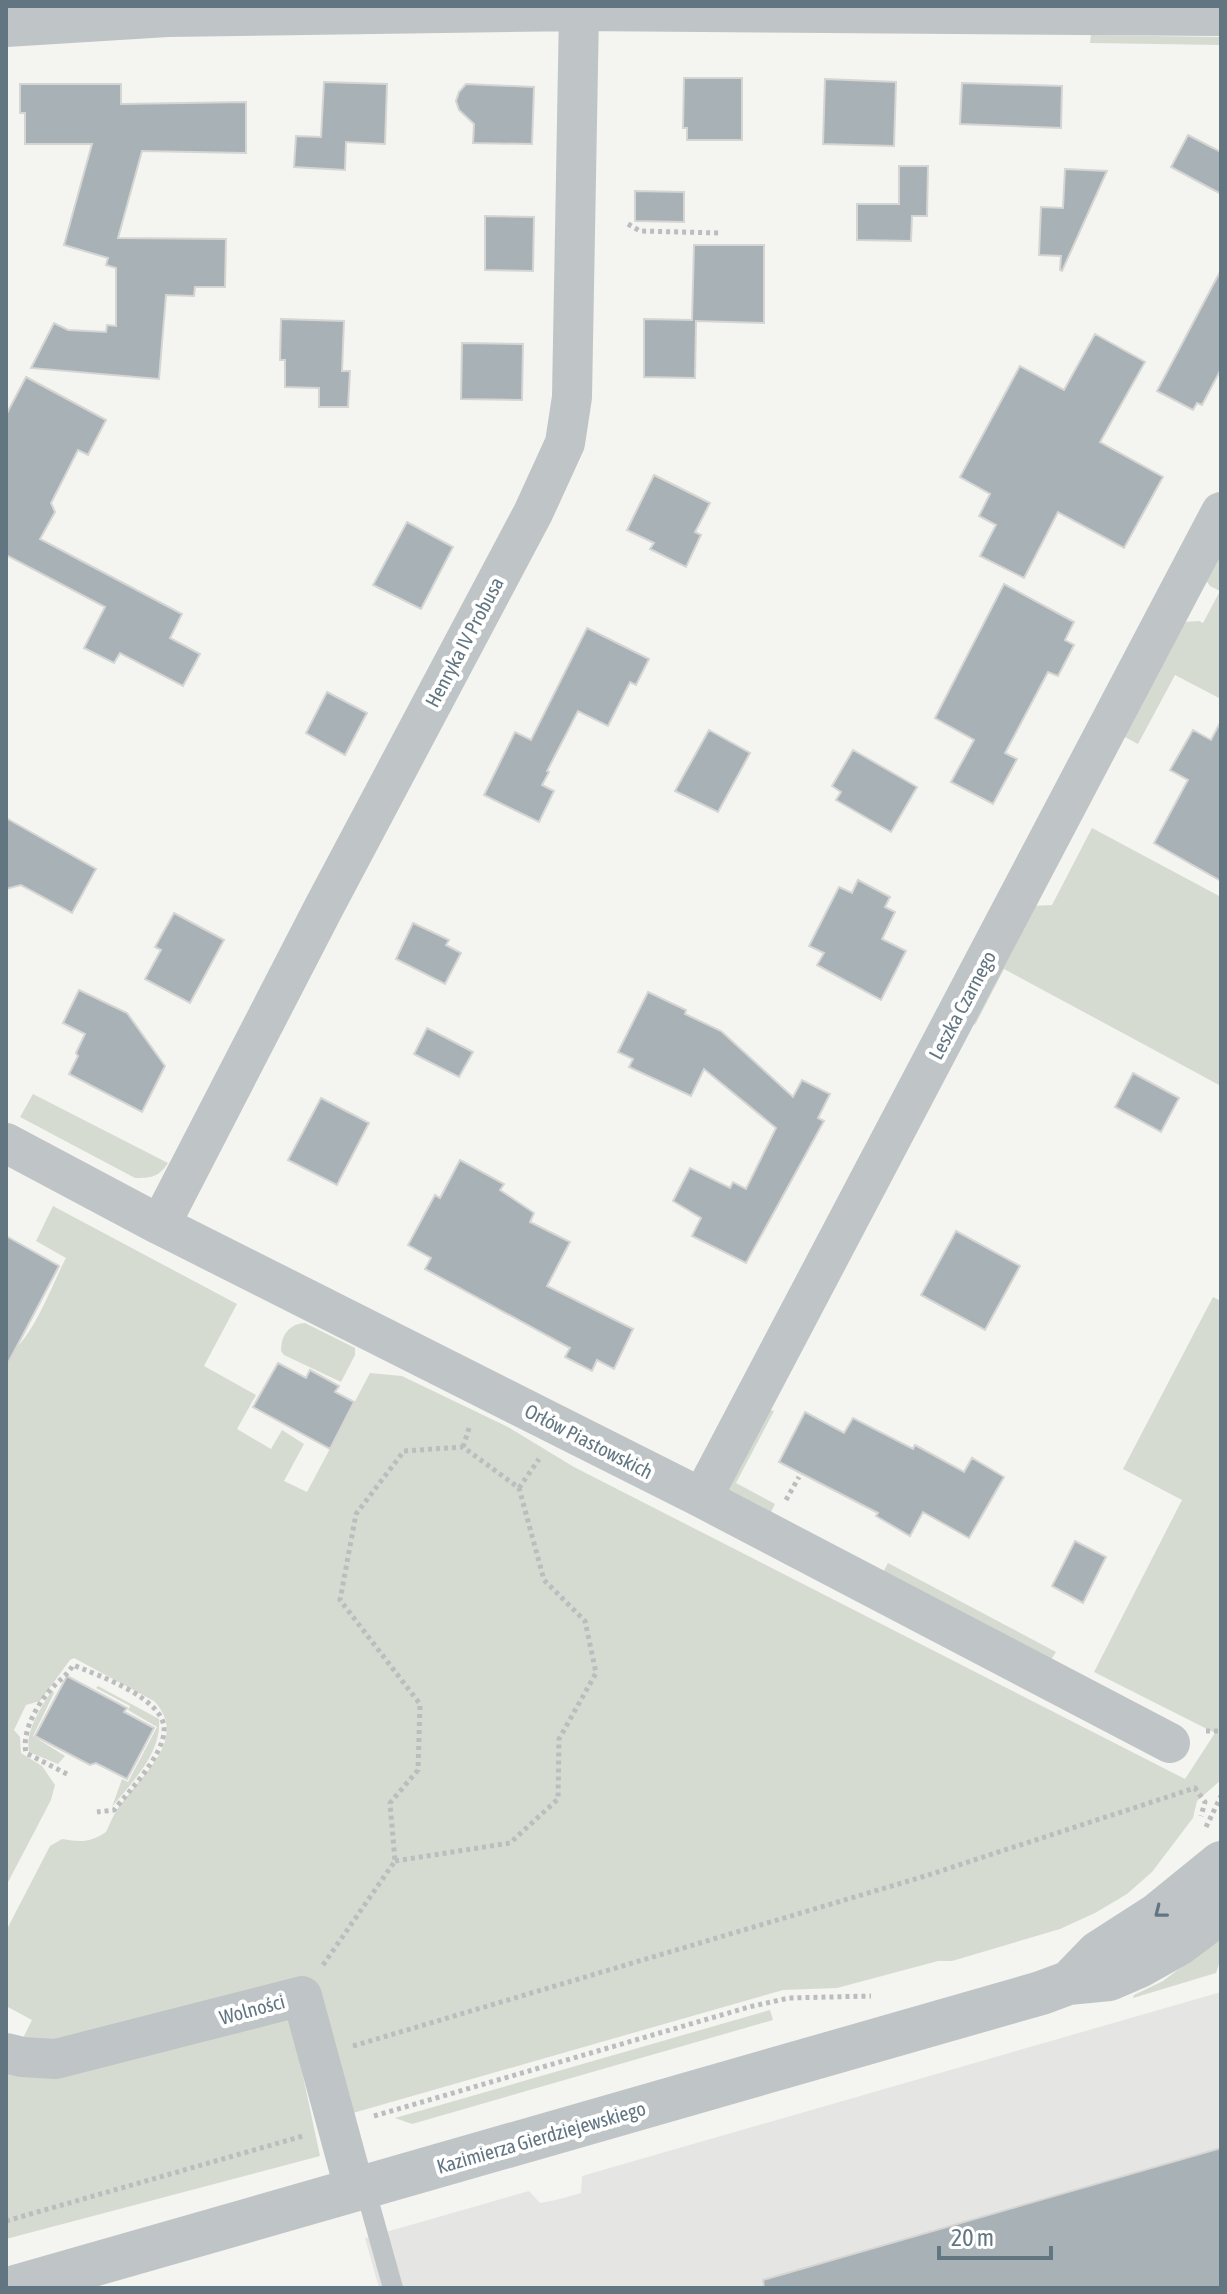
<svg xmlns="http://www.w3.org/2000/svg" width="1227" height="2294" viewBox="0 0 1227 2294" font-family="'Asap Condensed',sans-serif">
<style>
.built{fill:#e5e6e4}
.green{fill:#d6dbd1}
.building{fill:#a8b1b6;stroke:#d5d5d3;stroke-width:2}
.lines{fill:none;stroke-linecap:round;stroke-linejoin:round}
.path{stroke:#bbbdbf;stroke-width:5;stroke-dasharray:4 4;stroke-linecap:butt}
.service{stroke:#bfc4c6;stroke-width:20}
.minor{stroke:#bfc4c6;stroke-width:40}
.tertiary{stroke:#bfc4c6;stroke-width:44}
.oneway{stroke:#627682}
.labels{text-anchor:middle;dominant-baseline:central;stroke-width:8;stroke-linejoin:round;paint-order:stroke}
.street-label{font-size:20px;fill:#627682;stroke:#fff}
</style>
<rect width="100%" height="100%" fill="#f4f4f0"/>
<path class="built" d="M1221 1992V2288H379L365 2238 529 2191 540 2203 560 2199 581 2193 582 2176Z"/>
<path class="green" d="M1091 35 1221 37V45L1090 43Z
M1221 548V699L1175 675 1138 744 1123 736 1183 622 1199 621 1203 623 1220 591 1210 586 1205 579Z
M1092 828 1221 897V1086L1004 969 975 1025 972 1018 1030 906 1052 905Z
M33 1094 168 1163C159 1177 151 1178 135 1178L20 1117Z
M53 1206 237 1304 204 1366 256 1395 237 1429 271 1449 282 1430 304 1444 284 1481 307 1492 370 1373 402 1376 508 1427 574 1467 1185 1779 1215 1733 1094 1672 1182 1500 1123 1469 1213 1297 1221 1301V1780L1197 1801 1193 1818 1152 1872 1127 1894 1095 1913 1060 1929 952 1961H938L837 1988 783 1990 353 2113 297 2048 320 2156 6 2239V2072L32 2020 6 2006V1931L50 1846 62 1839C80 1842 90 1843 106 1832 109 1826 111 1820 114 1815 132 1781 193 1742 154 1701L74 1658 70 1660 40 1701 26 1705 14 1730 20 1737 21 1753 42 1766 55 1785 51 1800 6 1886V1350L10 1352C33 1339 53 1282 66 1258L36 1241Z
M305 1323 355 1348V1355L341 1382 284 1355 281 1351C281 1335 289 1324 305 1323Z
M767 1409 774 1411 736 1483 775 1504 769 1516 722 1492Z
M888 1563 1056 1652 1048 1664 881 1576Z
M98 1686 159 1719C162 1753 132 1782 112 1807L122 1779 128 1782 157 1727 128 1710 130 1706 96 1688Z
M52 1690 54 1693 33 1736 65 1756 58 1764 29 1752C25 1730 41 1708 52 1690Z
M1221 1937V1958L1216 1973 1133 1998 1134 1995 1163 1981Z
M770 2010 773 2020 412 2124 395 2118Z"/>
<path class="building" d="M684 78H742V140H687V128H683Z
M825 79 896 82 894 146 823 144Z
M324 82 387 84 385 144 346 142 345 170 294 167 296 136 321 137Z
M962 83 1062 86 1061 128 960 124Z
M20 84H121V104L246 102V153L142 151 118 238 226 239 225 287H195L194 296 166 295 159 379 31 368 54 323 68 330 106 332 107 325 116 326V268L106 265 108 258 64 245 92 144H25V113H20Z
M466 84 534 87 532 144 473 143 474 124 459 110 456 101 459 92Z
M1188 135 1221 152V194L1171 167Z
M899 166H928L927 216H912L911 241 857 240V204H899Z
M1065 169 1107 171 1062 271 1060 270 1061 256 1039 255 1041 207 1063 208Z
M635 191 684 192V222L635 221Z
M485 216 534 217 533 271 485 270Z
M694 245H764V323L696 321 695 378 644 377V319L692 320Z
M1221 270V369L1202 405 1197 403 1193 410 1157 391Z
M281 319 344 321 342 371H350L348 407H319V388L285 387V360H280Z
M1095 334 1145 362 1100 442 1163 477 1124 548 1058 512 1024 578 980 556 996 525 979 516 990 494 960 477 1020 366 1064 390Z
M462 343 523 344 522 400 461 399Z
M26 377 106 420 88 455 78 450 51 503 55 512 40 539 182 614 170 638 200 654 183 686 120 653 114 663 84 648 105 607 6 555V415Z
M654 475 710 503 695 532 701 535 686 567 650 549 654 543 627 530Z
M407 522 453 547 421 609 373 585Z
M1004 584 1074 622 1065 640 1074 645 1058 676 1048 672 1005 753 1017 759 993 804 951 782 974 740 935 718Z
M587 628 649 659 636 685 630 682 608 726 578 711 547 771 549 772 542 785 554 791 539 822 484 795 515 732 531 740Z
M327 692 367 713 345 755 306 733Z
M1221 721V881L1154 843 1188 780 1170 770 1193 730 1211 740Z
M709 730 750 753 718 812 675 791Z
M853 750 917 787 891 832 836 800 841 792 832 786Z
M6 818 96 869 72 913 21 885 6 889Z
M858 880 890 897 885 907 895 912 882 939 906 951 881 1000 817 965 824 953 809 946 839 887 852 893Z
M174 913 224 940 190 1003 145 979 161 950 155 947Z
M413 923 449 940 446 945 461 953 445 984 396 959Z
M79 990 127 1013 165 1066 142 1112 69 1074 78 1056 76 1053 85 1034 63 1023Z
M648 992 686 1010 685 1014 721 1031 793 1097 802 1080 830 1094 818 1118 824 1121 746 1263 692 1236 701 1218 673 1201 690 1168 730 1188 733 1182 746 1189 776 1128 704 1069 691 1096 629 1067 633 1059 618 1052Z
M427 1028 473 1052 459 1077 414 1054Z
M1133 1073 1179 1098 1161 1132 1115 1107Z
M321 1098 369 1123 337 1185 288 1160Z
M460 1160 504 1184 500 1190 534 1213 530 1222 570 1242 547 1286 633 1329 614 1369 597 1360 592 1371 565 1357 570 1348 425 1269 431 1258 408 1245 435 1195 440 1198Z
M956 1231 1020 1266 985 1330 921 1295Z
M6 1236 59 1266 6 1367Z
M278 1363 306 1378 310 1370 339 1386 335 1392 354 1402 330 1449 253 1407Z
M805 1412 844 1433 853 1418 913 1449 915 1445 964 1472 972 1458 1004 1477 969 1538 923 1512 910 1536 876 1516 878 1513 779 1462Z
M1075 1541 1106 1557 1083 1603 1052 1586Z
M67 1676 127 1708 124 1712 154 1728 127 1779 96 1763 90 1765 35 1736Z
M1221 2148V2288H764L763 2280Z"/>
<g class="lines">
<path class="path" d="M628 224 640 231 720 233
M463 1447 470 1425
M519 1488 539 1459
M786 1500 799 1477
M1206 1731H1221
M67 1774 26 1753C21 1730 40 1699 56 1684 63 1677 68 1674 73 1665 97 1675 168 1699 164 1732 162 1757 129 1791 114 1810L97 1812
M1206 1827 1221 1796
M323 1965 395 1861 390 1803 418 1770 420 1704 340 1600 356 1514 404 1451 463 1447 519 1488 544 1580 585 1621 596 1673 559 1739 558 1799 510 1843 395 1861
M353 2046 922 1877 1195 1788 1205 1802 1201 1816
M374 2116 749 2007 789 1998 871 1996
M6 2221 303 2136"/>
<path class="service" d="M365 2188 393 2288"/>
<path class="minor" d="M6 27 167 17 579 11 1221 16
M6 1143 160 1225 702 1498 1170 1743
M160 1225 324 907 533 513 565 443 572 397 579 11
M702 1498 1221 512
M6 2053 22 2057 56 2059 302 1996 355 2191"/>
<path class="tertiary" d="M1070 1982 1098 1953 1157 1915 1221 1863
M12 2288 1041 1993 1068 1983 1109 1979 1139 1966 1178 1944 1221 1912"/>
</g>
<defs><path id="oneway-chevron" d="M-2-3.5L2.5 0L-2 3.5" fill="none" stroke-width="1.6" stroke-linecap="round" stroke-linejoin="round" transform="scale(2)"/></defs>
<use class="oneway" href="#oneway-chevron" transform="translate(1160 1912) rotate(142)"/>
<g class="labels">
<g class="street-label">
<text transform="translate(464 642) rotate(-62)">Henryka IV Probusa</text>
<text transform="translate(962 1005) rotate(-62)">Leszka Czarnego</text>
<text transform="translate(589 1441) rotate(27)">Orłów Piastowskich</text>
<text transform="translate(252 2009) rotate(-15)">Wolności</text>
<text transform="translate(541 2137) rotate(-16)">Kazimierza Gierdziejewskiego</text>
</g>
</g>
<rect width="1227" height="2294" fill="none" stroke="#627682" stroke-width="16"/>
<path d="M939 2246v12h112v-12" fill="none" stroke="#627682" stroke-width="4"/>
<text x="951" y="2246" font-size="24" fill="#627682" stroke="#ffffff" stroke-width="6" paint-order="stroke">20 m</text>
</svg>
